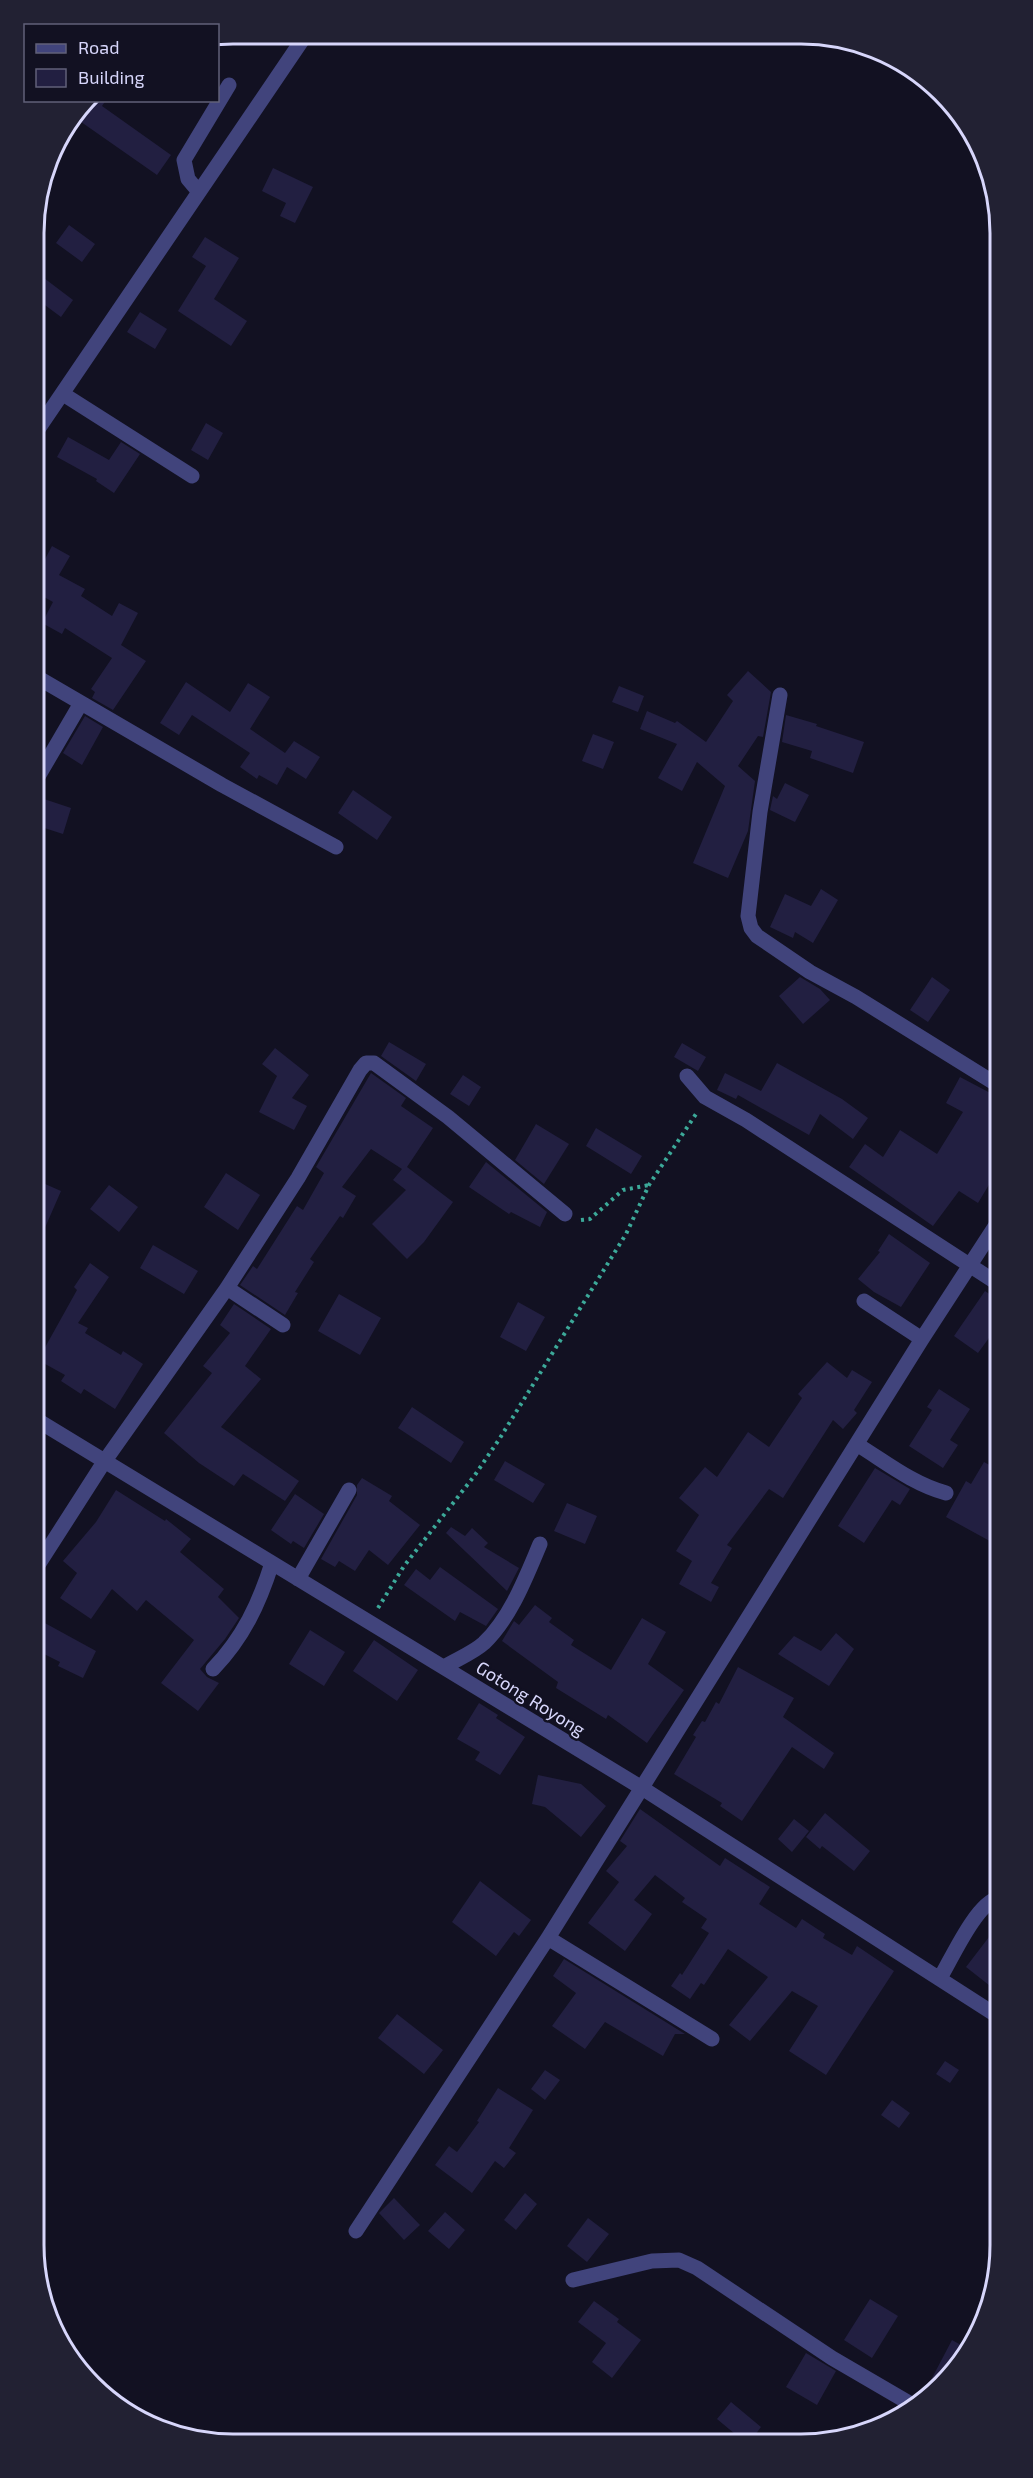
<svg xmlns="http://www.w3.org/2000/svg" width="1033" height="2478" viewBox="0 0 1033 2478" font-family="'Exo 2',sans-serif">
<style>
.building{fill:#221f41}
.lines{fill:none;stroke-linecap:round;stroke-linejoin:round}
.path{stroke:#3ca999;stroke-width:4;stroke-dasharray:3 4.5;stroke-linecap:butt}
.minor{stroke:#41447c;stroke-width:15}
.labels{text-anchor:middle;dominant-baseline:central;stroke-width:5;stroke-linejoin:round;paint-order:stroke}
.street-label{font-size:18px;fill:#d7d6fb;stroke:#121122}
.rim{fill:none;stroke:#d7d6fb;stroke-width:3}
</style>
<rect width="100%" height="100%" fill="#121122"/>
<path class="building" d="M87 100H106L102 106 171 155 157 175 74 117Z
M273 168 313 187 295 223 280 216 286 203 262 191Z
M69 225 95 244 82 262 56 243Z
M205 237 239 258 214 299 247 321 231 346 178 311 206 266 192 257Z
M40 275 73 300 61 317 34 297V284Z
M140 312 167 329 155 349 127 332Z
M206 423 223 433 208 460 191 450Z
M68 437 109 460 121 442 140 454 114 493 96 481 97 479 57 457Z
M52 546 70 556 59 575 85 589 81 596 112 616 119 603 138 613 121 645 146 661 113 710 92 698 95 692 91 689 112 658 65 628 62 634 42 623 53 602 35 592V578Z
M748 671 771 692 763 737 758 736 738 766 755 781 748 831 728 878 693 863 725 786 697 762 682 791 658 778 677 744 640 729 647 711 675 723 677 721 706 742 733 701 727 695Z
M186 682 230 712 248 683 270 697 250 729 285 753 294 741 320 757 306 779 287 767 277 785 259 775 257 779 240 767 250 753 192 715 179 735 160 723Z
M619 686 644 696 638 712 612 702Z
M786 715 817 724 816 726 864 742 853 773 810 758 812 751 782 742Z
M85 716 103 727 82 765 63 753Z
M593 734 614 742 603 769 582 761Z
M785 783 809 795 795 822 770 810 773 796 777 799Z
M353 790 392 817 377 840 338 813Z
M44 799 71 808 63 834 35 825Z
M821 889 838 900 813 943 795 932 793 938 770 927 785 894 811 906Z
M800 977 820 989 830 1000 803 1024 779 996Z
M932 977 950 990 928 1022 910 1010Z
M389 1042 426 1064 416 1081 381 1056Z
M682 1043 706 1057 698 1071 674 1057Z
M275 1048 309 1075 292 1098 307 1106 294 1130 259 1112 277 1076 262 1064Z
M777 1063 842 1099 868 1118 853 1139 820 1114 809 1135 738 1095 736 1099 717 1090 725 1073 761 1091Z
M371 1073 406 1098 401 1106 433 1128 407 1167 453 1202 424 1242 407 1259 372 1224 406 1190 393 1180 402 1169 371 1149 342 1187 356 1196 343 1218 340 1216 310 1259 314 1262 295 1292 298 1293 285 1315 240 1285 253 1266 257 1269 297 1206 303 1210 324 1173 316 1167Z
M463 1075 481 1087 469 1106 450 1094Z
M960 1077 996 1096V1173L978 1203 959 1191 933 1226 849 1167 865 1144 883 1157 900 1130 937 1154 963 1112 946 1103Z
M536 1124 569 1144 544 1184 515 1160Z
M596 1128 642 1156 631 1174 586 1146Z
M486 1162 547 1212 540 1227 511 1212 509 1214 469 1187Z
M226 1173 260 1195 238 1230 204 1207Z
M36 1180 61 1191 37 1246Z
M109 1185 138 1207 119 1232 90 1209Z
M889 1234 930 1263 901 1307 874 1292 858 1279 880 1252 878 1251Z
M153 1245 198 1271 184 1294 140 1268Z
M90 1263 109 1277 78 1323 88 1328 85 1333 121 1355 123 1351 143 1364 115 1409 84 1389 81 1394 61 1381 65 1375 38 1360 77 1290 74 1287Z
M985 1291 997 1299V1327L978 1353 954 1336Z
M339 1294 381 1318 360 1355 318 1331Z
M518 1302 545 1317 526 1351 500 1337Z
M234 1304 271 1329 245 1366 261 1379 221 1427 299 1481 285 1501 243 1474 234 1486 199 1463 164 1433 212 1373 203 1366 230 1333 220 1325Z
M827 1362 847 1378 852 1370 872 1382 854 1410 857 1413 843 1429 833 1420 783 1498 769 1489 727 1545 732 1548 711 1583 719 1587 711 1602 679 1584 692 1561 676 1551 699 1515 679 1498 705 1467 717 1477 748 1432 769 1447 802 1398 798 1394Z
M939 1389 970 1409 950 1440 958 1445 943 1468 909 1446 932 1410 927 1407Z
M412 1407 464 1442 451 1463 398 1428Z
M505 1461 545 1484 533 1503 494 1480Z
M984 1462 997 1469V1545L946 1517 966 1481 971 1484Z
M875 1468 910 1489 900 1505 892 1500 864 1543 838 1526Z
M362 1478 392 1496 389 1501 420 1525 388 1565 369 1550 355 1571 339 1561 335 1567 321 1559 357 1495V1485Z
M116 1490 165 1521 166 1519 191 1539 180 1552 224 1589 218 1597 239 1618 225 1639 200 1669 207 1677 219 1683 198 1711 161 1683 194 1640 146 1600 137 1611 112 1589 91 1619 60 1598 77 1573 63 1561 96 1522Z
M295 1494 324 1514 304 1548 293 1541 291 1544 271 1530Z
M567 1503 597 1516 585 1544 554 1531Z
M451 1527 465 1536 472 1528 488 1543 484 1547 519 1568 507 1591 446 1533Z
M440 1567 498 1609 486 1626 460 1612 455 1621 404 1585 416 1569 430 1580Z
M535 1605 552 1618 549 1622 574 1640 571 1645 611 1670 642 1618 666 1632 648 1664 684 1690 647 1743 608 1715 606 1719 556 1688 558 1682 502 1641 514 1621 519 1625Z
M43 1622 96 1651 83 1678 58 1666 60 1662 38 1651V1633Z
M310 1630 345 1652 324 1686 289 1664Z
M836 1633 854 1649 829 1686 778 1654 794 1636 821 1651Z
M374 1640 418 1670 397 1701 353 1671Z
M738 1667 794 1698 783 1717 834 1753 824 1769 792 1747 742 1821 720 1806 722 1803 674 1774 696 1737 693 1735 702 1721 705 1722 716 1702 719 1704Z
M479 1703 498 1715 496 1718 525 1737 500 1775 475 1760 480 1752 457 1739Z
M538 1775 581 1784 606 1806 581 1837 545 1807 532 1804Z
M640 1809 720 1866 725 1858 770 1887 759 1904 796 1928 802 1919 825 1934 823 1938 852 1955 857 1946 894 1971 826 2075 789 2051 818 2006 792 1991 750 2041 729 2025 768 1977 728 1949 704 1985 701 1983 690 1999 671 1986 680 1973 682 1975 709 1933 701 1928 707 1919 682 1902 685 1898 655 1875 634 1900 652 1914 625 1951 588 1923 619 1882 606 1871 627 1846 620 1841Z
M825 1813 870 1851 854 1871 822 1846 820 1849 806 1837Z
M794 1819 809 1831 792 1852 778 1839Z
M480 1881 531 1920 519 1936 514 1932 496 1956 452 1922Z
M999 1924V1993L966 1967Z
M564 1959 685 2034H675L663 2056 605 2022 585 2049 552 2026 576 1993 553 1976Z
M397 2014 443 2050 424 2074 378 2038Z
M945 2061 959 2070 950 2083 936 2074Z
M545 2070 560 2080 545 2100 531 2089Z
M498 2088 533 2110 509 2148 516 2153 504 2168 495 2161 472 2193 435 2165 449 2146 457 2152 479 2122 477 2121Z
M892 2100 910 2113 899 2128 881 2115Z
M525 2193 537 2204 516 2230 504 2220Z
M394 2198 420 2225 404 2240 379 2213Z
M445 2212 465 2230 449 2249 428 2231Z
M588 2218 609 2234 587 2262 567 2246Z
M870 2299 898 2316 872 2358 844 2340Z
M594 2301 619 2319 617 2322 641 2340 612 2378 592 2362 606 2343 578 2322Z
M952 2340 968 2349 951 2377 923 2401 921 2399Z
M806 2353 836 2371 817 2405 786 2387Z
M731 2402 761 2427 752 2439H741L717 2419Z"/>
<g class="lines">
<path class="path" d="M581 1220 590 1219 623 1190 649 1185
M378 1608 404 1566 475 1475 500 1438 626 1234 649 1185 698 1111"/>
<path class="minor" d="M199 192 188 179 184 160 229 85
M63 394 192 476
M34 435 307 33
M35 676 222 785 336 847
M780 695 760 812 748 916 751 928 757 936 810 972 856 997 996 1084
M36 780 81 703
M687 1076 705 1097 746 1120 997 1283
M227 1288 283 1325
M864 1301 922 1339
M37 1420 642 1788 999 2017
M858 1445C887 1463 913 1484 946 1493
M38 1565 104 1462 227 1288 298 1178 360 1070 366 1063H374L448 1117 565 1214
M298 1579 349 1490
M444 1667C457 1659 473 1653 484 1643 511 1617 526 1577 540 1544
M213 1669C243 1638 259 1604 272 1563
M548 1938 712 2039
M940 1978C952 1958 976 1904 998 1898
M356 2231 548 1938 922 1339 996 1225
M573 2280 652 2261 679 2260 697 2268 832 2358 916 2407"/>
</g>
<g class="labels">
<g class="street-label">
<text transform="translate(531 1698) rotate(32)">Gotong Royong</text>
</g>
</g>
<path d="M0 0H1033V2478H0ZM233 44H801A189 189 0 0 1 990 233V2245A189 189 0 0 1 801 2434H233A189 189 0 0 1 44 2245V233A189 189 0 0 1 233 44Z" fill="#222133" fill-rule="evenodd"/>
<path class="rim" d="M233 44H801A189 189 0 0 1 990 233V2245A189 189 0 0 1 801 2434H233A189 189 0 0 1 44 2245V233A189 189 0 0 1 233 44Z"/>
<rect x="24" y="24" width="195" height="78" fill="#121122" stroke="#616079" stroke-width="1.5"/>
<rect x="36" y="44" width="30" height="9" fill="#41447c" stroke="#616079" stroke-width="1.5"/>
<text x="78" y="54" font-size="18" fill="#d7d6fb">Road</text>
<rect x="36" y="69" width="30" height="18" fill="#221f41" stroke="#616079" stroke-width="1.5"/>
<text x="78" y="84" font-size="18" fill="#d7d6fb">Building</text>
</svg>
